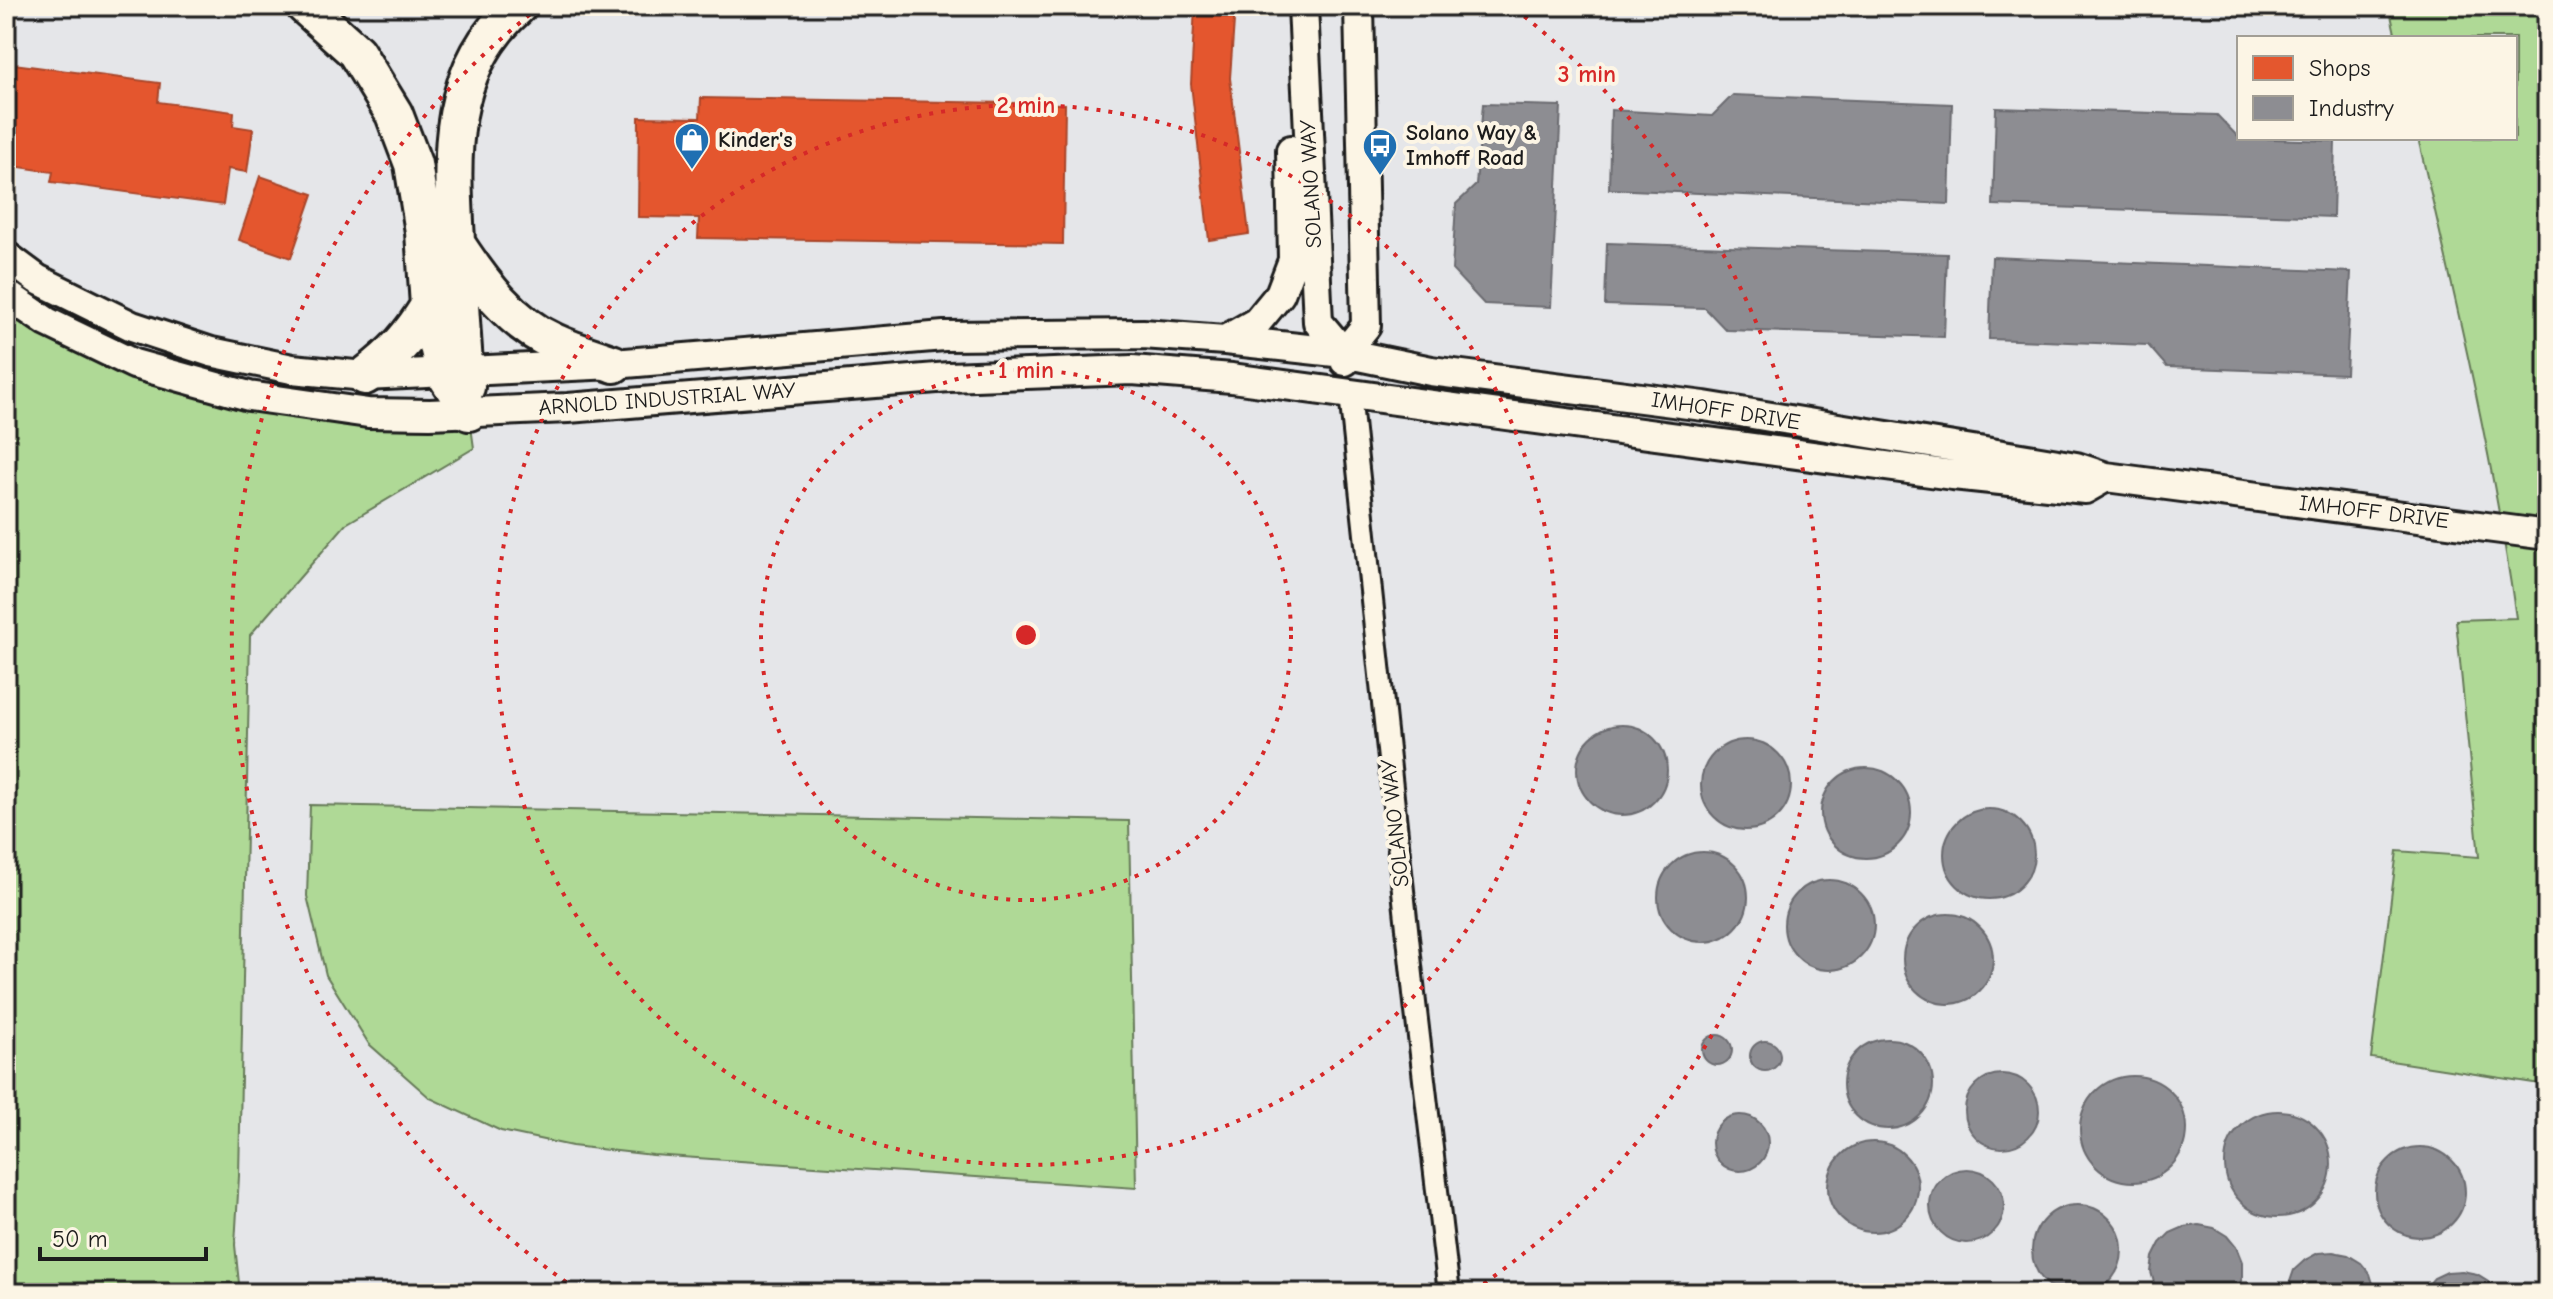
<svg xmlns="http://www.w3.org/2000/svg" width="2553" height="1299" viewBox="0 0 2553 1299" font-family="'Comic Neue',sans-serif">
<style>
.green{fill:#afd996;stroke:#667a59;stroke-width:2}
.shops{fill:#e4572e;stroke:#a84529;stroke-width:2}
.industry{fill:#8d8d92;stroke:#6b6b6f;stroke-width:2}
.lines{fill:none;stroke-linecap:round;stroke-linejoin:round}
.street-casing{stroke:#1c1c1c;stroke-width:26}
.secondary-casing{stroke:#1c1c1c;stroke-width:34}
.highway-casing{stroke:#1c1c1c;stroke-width:42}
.street{stroke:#fcf5e5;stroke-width:20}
.secondary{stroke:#fcf5e5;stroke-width:28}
.highway{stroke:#fcf5e5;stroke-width:36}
.ring{fill:none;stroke:#d62828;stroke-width:4;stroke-dasharray:4 8}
.labels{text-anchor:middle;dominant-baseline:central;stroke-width:8;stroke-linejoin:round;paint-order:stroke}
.poi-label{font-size:22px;font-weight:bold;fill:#1c1c1c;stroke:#fcf5e5;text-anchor:start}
.street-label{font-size:22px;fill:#1c1c1c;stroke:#fcf5e5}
.centre{fill:#d62828;stroke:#fcf5e5;stroke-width:4}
.ring-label{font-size:24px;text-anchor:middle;font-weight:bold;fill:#d62828;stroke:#fcf5e5;stroke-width:8;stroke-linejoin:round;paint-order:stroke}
</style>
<rect width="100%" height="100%" fill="#e5e6e9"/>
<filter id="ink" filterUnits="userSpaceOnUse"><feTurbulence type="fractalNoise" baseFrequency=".0125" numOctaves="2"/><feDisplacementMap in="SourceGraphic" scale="16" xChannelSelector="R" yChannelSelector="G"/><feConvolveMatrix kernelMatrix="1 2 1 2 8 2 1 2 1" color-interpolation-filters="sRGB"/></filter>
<g filter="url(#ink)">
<path class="green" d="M2389 6H2547V1085L2371 1058 2397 851 2479 857 2456 620 2516 618C2493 456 2455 297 2418 138H2515V38H2396Z
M6 294 47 322 249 396 469 412 474 448 346 524 250 635 239 1176 235 1245 240 1293H6Z
M310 805 1129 821 1136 1188 653 1155 572 1146 501 1131 430 1098 369 1044 326 975 307 896Z"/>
<path class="shops" d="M1195 6H1235L1230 78 1249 234 1209 240 1191 84Z
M6 63 160 83 158 102 234 112 233 126 253 129 247 172 228 169 223 205 51 182 53 172 6 165Z
M701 98 1065 104 1063 244 698 238 699 218 638 217 639 117 700 118Z
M260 176 313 194 291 258 239 240Z"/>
<path class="industry" d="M1733 95 1952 104 1949 204 1609 189 1611 110 1712 116Z
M1483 104 1561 106 1551 307 1484 304 1452 270 1456 204 1476 185Z
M1996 108 2217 115 2239 138 2335 141 2333 217 1993 205Z
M1607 243 1947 254 1944 337 1726 330 1705 308 1605 305Z
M1992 257 2351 272 2346 374 2167 367 2148 345 1989 339Z
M1577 770a45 45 0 1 1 90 0a45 45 0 1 1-90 0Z
M1701 785a45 45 0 1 1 90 0a45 45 0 1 1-90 0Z
M1821 813a45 45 0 1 1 90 0a45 45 0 1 1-90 0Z
M1944 854a45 45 0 1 1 90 0a45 45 0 1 1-90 0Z
M1658 897a45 45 0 1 1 90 0a45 45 0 1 1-90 0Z
M1784 925a45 45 0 1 1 90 0a45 45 0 1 1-90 0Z
M1903 959a45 45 0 1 1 90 0a45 45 0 1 1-90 0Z
M1702 1050a15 15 0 1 1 30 0a15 15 0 1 1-30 0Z
M1843 1084a45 45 0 1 1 90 0a45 45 0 1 1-90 0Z
M1750 1056a15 15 0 1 1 30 0a15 15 0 1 1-30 0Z
M1965 1111a37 37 0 1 1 74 0a37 37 0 1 1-74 0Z
M2080 1129a53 53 0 1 1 106 0a53 53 0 1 1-106 0Z
M2225 1164a53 53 0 1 1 106 0a53 53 0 1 1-106 0Z
M1712 1143a28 28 0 1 1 56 0a28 28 0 1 1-56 0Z
M1828 1187a45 45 0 1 1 90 0a45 45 0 1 1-90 0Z
M2375 1192a45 45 0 1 1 90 0a45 45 0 1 1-90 0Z
M1930 1206a37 37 0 1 1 74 0a37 37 0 1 1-74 0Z
M2032 1250a45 45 0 1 1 90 0a45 45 0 1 1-90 0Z
M2199 1225 2214 1228 2227 1236 2236 1247 2242 1262V1277L2238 1291 2236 1293H2157L2151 1272 2153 1257 2160 1243 2170 1233 2184 1227Z
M2333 1252 2348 1255 2361 1263 2370 1274 2376 1293H2286L2294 1270 2305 1260 2318 1253Z
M2462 1271 2477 1274 2490 1282 2499 1293H2421L2434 1278 2447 1272Z"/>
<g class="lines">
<defs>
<path id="street" d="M1350 394 1415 1003 1449 1293"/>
<path id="secondary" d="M1303 6 1318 322 1344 353 1345 361
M6 256 37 279 132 326 211 352 292 369 365 376 614 364 944 336 1143 334 1225 340 1344 353 1431 371 1704 406 2076 467 2106 477 2547 535
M6 294 47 322 134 364 249 396 368 413 430 414 568 408 949 377 1132 370 1232 378 1953 475 2085 489 2106 477
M1225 340 1257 322 1280 294 1293 260 1291 150
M1344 353 1366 326 1359 6"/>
<path id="highway" d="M305 6 356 52 394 114 413 164 424 232 429 306 444 372 469 412
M457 245C482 283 511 323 554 342 573 351 594 357 614 364
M365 376C394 354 410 337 429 306
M466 387C462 344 460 301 457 258 452 165 441 74 518 6"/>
</defs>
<use href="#street" class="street-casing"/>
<use href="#secondary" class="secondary-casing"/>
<use href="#highway" class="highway-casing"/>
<use href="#street" class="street"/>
<use href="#secondary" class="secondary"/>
<use href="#highway" class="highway"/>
</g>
</g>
<g class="ring">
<circle cx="1026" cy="635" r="265"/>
<circle cx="1026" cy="635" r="530"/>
<path d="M576 1289A794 794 0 0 1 537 9M1515 9A794 794 0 0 1 1476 1289"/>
</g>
<defs>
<symbol id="shop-pin" viewBox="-11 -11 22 30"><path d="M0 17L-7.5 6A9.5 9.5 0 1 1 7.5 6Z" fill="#1f6fb2" stroke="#fcf5e5"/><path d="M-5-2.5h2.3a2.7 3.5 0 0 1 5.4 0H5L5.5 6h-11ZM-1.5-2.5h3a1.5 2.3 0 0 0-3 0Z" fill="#fff"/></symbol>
<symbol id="bus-pin" viewBox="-11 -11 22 30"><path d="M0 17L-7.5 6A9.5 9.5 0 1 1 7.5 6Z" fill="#1f6fb2" stroke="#fcf5e5"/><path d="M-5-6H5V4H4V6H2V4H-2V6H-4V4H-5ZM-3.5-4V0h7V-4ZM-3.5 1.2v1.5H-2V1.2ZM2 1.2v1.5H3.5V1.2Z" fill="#fff"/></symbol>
</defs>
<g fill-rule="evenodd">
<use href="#shop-pin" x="672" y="120" width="40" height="54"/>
<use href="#bus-pin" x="1360" y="126" width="40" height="54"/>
</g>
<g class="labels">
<g class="poi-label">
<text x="1406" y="133">Solano Way &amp;<tspan x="1406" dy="25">Imhoff Road</tspan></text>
<text x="718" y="140">Kinder's</text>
</g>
<g class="street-label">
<text transform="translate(1311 184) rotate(-93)">SOLANO WAY</text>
<text transform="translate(667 399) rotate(-4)">ARNOLD INDUSTRIAL WAY</text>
<text transform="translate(1726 411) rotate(9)">IMHOFF DRIVE</text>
<text transform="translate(2374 512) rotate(7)">IMHOFF DRIVE</text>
<text transform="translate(1395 823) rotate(-96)">SOLANO WAY</text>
</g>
</g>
<circle cx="1026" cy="635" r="12" class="centre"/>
<g class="ring-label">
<text x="1587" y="82">3 min</text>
<text x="1026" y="113">2 min</text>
<text x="1026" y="378">1 min</text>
</g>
<rect width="2553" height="1299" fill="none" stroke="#fcf5e5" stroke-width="32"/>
<rect x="16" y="16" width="2521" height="1267" fill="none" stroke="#1c1c1c" stroke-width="3" filter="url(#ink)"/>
<rect x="2237" y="36" width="280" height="104" fill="#fcf5e5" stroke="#a29e95" stroke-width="2"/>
<rect x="2253" y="56" width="40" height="24" fill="#e4572e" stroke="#a29e95" stroke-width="2"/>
<text x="2309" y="76" font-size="24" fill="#1c1c1c">Shops</text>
<rect x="2253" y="96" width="40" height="24" fill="#8d8d92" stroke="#a29e95" stroke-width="2"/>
<text x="2309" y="116" font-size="24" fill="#1c1c1c">Industry</text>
<path d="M40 1247v12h166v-12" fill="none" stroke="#1c1c1c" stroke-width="4"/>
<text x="52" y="1247" font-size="24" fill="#1c1c1c" stroke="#fcf5e5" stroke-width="6" paint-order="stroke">50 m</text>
</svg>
